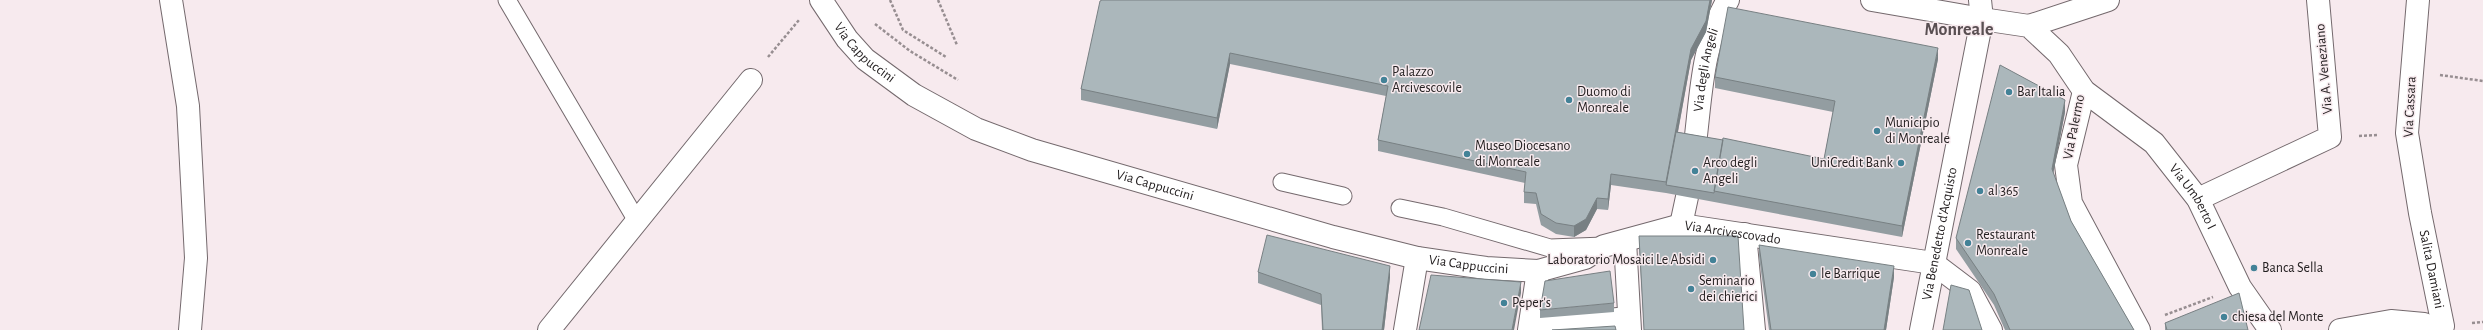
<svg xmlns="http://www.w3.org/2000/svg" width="2483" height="330" viewBox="0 0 2483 330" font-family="'Alegreya Sans',sans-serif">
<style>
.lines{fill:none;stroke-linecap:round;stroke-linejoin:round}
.service-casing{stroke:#74696d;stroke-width:19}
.pedestrian-casing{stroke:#74696d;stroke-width:24}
.minor-casing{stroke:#74696d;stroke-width:24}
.tertiary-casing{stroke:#74696d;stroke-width:24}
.path{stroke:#978e91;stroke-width:2.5;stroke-dasharray:3 2;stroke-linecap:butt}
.service{stroke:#fff;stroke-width:17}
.pedestrian{stroke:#fff;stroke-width:22}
.minor{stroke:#fff;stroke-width:22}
.tertiary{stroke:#fff;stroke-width:22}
.wall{fill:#939da1}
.shaded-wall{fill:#788083}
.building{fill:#abb7bb;stroke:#788083}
.poi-dot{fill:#438297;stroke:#f7eaee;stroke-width:1.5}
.labels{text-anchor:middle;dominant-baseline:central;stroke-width:3;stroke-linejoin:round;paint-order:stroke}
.street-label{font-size:14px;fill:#252122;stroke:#f7eaee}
.poi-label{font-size:14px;fill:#252122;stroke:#f7eaee;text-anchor:start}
.district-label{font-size:18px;font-weight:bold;fill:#594f52;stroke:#f7eaee}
</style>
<rect width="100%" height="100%" fill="#f7eaee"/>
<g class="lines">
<defs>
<path id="service" d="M507 0 637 221
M1282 182 1343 196
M1400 208 1443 217 1550 248 1604 246"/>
<path id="pedestrian" d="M1872 0 1982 19"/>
<g id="minor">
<path d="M171 0 188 106 196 258 190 330"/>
<path id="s1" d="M2418 0 2407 133 2420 213 2443 326"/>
<path d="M2029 26 2108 0"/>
<path id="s2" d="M1695 144C1701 96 1702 42 1728 0"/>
<path d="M2198 199 2330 137 2318 0"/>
<path d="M1681 225 1687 197"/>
<path d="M1745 234 1754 330"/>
<path d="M1625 241 1630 330"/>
<path d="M1933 263 1970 291 1991 330"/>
<path d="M1530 327 1629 318"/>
<path d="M549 330 751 80"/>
<path d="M1405 330 1417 258"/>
<path d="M1529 330 1538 271"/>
<path d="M2340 330 2391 321 2424 324"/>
</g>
<g id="tertiary">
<path id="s3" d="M821 0 847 39 865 59 914 95 976 129 1032 150 1333 237 1417 258 1486 268 1538 271 1585 258 1604 246 1681 225 1933 263"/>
<path id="s4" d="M1982 19 2029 26 2059 54 2084 91 2154 143 2198 199 2240 287 2270 330"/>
<path d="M2084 91 2066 165 2071 203 2139 330"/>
<path id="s5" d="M1921 330 1982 19 1980 0"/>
</g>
</defs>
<use href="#service" class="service-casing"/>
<use href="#pedestrian" class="pedestrian-casing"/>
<use href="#minor" class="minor-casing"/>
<use href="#tertiary" class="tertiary-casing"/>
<path class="path" d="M890 0 903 30 946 57
M938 0 957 45
M875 24 910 51 958 80
M768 57 799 20
M2440 75 2483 81
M2359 136 2378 135
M2165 315 2213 297
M2472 323 2483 322"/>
<use href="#service" class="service"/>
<use href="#pedestrian" class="pedestrian"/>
<use href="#minor" class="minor"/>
<use href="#tertiary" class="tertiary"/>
</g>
<path class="wall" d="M1102 0H1712L1706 32 1691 60 1678 132 1824 159 1833 112 1715 88V77L1938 59 1902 237 1666 193 1611 185 1608 210 1597 209 1586 230 1574 237 1556 234 1541 225 1536 204 1524 203V192L1525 183 1378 151V140L1386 96 1230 64 1217 129 1081 100V89Z
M2065 112 2053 173 2071 221 2134 330H2005L1994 305 1956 249V238Z
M1639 236 1744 330H1644L1639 247Z
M1759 245 1894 277 1886 330H1769L1759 257Z
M1258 272 1390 277 1384 330H1322L1321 305 1258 283Z
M1614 303V312L1540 318V310Z
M2165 323 2248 330H2165Z"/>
<path class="shaded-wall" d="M1710 0H1712L1706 32 1691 60 1668 185H1666L1691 49Z
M1938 48V59L1902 237V226Z
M1230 53V64L1217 129V118Z
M2065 100V112L2052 180V169Z
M1611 174V185L1608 210V199Z
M1597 198V209L1586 230 1574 237V226Z
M1390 266V277L1384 330H1382Z
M1894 266V277L1886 330H1884Z
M1521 282V293L1514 330H1512Z"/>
<path class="building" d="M1102 0H1710L1706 21 1691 49 1666 182 1611 174 1608 199 1597 198 1586 219 1574 226 1556 223 1541 214 1536 193 1524 192 1526 172 1378 140 1388 86 1230 53 1217 118 1081 89 1100 1Z
M1728 7 1938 48 1902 226 1714 191 1723 138 1824 159 1835 101 1715 77Z
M2000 65 2065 100 2052 169 2071 221 2134 330H2010L1994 294 1956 238Z
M1676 132 1723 140 1714 193 1666 185Z
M1267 235 1390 266 1382 330H1323L1321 294 1258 272Z
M1639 236H1738L1744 330H1644Z
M1759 245 1894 266 1884 330H1771Z
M1610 271 1614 303 1540 310 1545 281Z
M1431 275 1521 282 1512 330H1419Z
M1951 285 1969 290 1982 330H1943Z
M2239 293 2248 330H2167L2165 323Z
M1615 326 1616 330H1552Z"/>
<g class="poi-dot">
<circle cx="1384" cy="80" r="4"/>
<circle cx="2009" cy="92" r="4"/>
<circle cx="1569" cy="100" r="4"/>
<circle cx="1877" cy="131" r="4"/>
<circle cx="1467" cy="154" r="4"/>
<circle cx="1901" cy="163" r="4"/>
<circle cx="1695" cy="171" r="4"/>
<circle cx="1980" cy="191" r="4"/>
<circle cx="1968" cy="243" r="4"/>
<circle cx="1713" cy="260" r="4"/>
<circle cx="2254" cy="268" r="4"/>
<circle cx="1813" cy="274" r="4"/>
<circle cx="1691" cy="289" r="4"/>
<circle cx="1504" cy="303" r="4"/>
<circle cx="2224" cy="317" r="4"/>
</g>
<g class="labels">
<g class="street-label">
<text stroke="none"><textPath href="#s3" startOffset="69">Via Cappuccini</textPath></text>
<text transform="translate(2324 69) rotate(-95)">Via A. Veneziano</text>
<text stroke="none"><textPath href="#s2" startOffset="75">Via degli Angeli</textPath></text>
<text transform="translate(2410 107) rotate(-87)">Via Cassara</text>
<text transform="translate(2074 127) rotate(-79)">Via Palermo</text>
<text stroke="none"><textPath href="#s3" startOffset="393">Via Cappuccini</textPath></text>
<text stroke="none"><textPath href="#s4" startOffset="287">Via Umberto I</textPath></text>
<text stroke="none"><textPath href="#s3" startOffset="990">Via Arcivescovado</textPath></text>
<text stroke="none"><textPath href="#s5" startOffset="98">Via Benedetto d'Acquisto</textPath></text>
<text stroke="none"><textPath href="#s3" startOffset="717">Via Cappuccini</textPath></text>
<text stroke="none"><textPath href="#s1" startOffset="272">Salita Damiani</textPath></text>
</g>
<g class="poi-label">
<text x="1392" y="72">Palazzo<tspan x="1392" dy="16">Arcivescovile</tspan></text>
<text x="1577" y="92">Duomo di<tspan x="1577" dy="16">Monreale</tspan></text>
<text x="2017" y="92">Bar Italia</text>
<text x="1885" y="123">Municipio<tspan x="1885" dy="16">di Monreale</tspan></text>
<text x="1475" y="146">Museo Diocesano<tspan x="1475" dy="16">di Monreale</tspan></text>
<text x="1703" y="163">Arco degli<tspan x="1703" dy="16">Angeli</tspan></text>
<text x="1893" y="163" text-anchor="end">UniCredit Bank</text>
<text x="1988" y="191">al 365</text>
<text x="1976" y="235">Restaurant<tspan x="1976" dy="16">Monreale</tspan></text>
<text x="1705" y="260" text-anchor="end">Laboratorio Mosaici Le Absidi</text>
<text x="2262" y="268">Banca Sella</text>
<text x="1821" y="274">le Barrique</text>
<text x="1699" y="281">Seminario<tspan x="1699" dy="16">dei chierici</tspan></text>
<text x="1512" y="303">Peper's</text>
<text x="2232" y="317">chiesa del Monte</text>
</g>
<g class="district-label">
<text x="1959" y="30">Monreale</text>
</g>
</g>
</svg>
